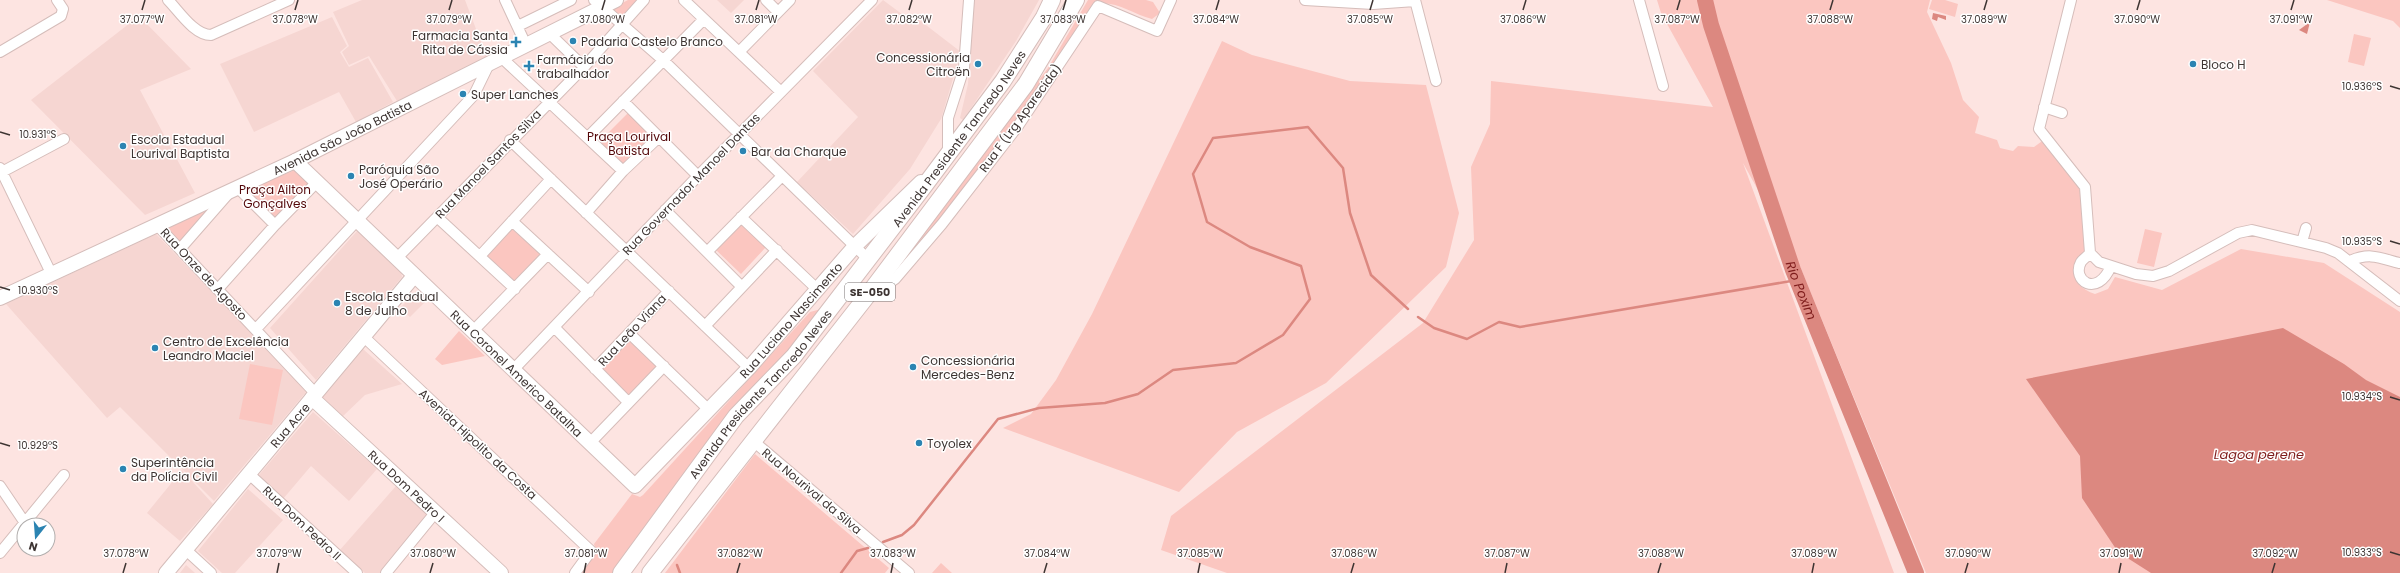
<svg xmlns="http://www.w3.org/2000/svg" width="2400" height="573" viewBox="0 0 2400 573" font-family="Poppins,sans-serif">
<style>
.built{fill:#f6d6d2}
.green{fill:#fbc6c0}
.water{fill:#dc8880}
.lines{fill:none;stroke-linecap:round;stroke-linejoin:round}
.stream{stroke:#dc8880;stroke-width:2.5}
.river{stroke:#dc8880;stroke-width:16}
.street-casing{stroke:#d5bdba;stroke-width:12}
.secondary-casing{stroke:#d5bdba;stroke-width:16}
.primary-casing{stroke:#d5bdba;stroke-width:18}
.street{stroke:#fff;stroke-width:10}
.secondary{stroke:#fff;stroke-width:14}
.primary{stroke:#fff;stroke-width:16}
.ticks{fill:none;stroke:#3d3432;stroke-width:1.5}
.poi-dot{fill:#2b84b2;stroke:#fff;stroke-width:1.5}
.labels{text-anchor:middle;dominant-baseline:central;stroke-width:3;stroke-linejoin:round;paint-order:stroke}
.shield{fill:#fff;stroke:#777170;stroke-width:1}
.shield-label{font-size:11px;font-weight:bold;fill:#3d3432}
.poi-label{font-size:12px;fill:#3d3432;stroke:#fff;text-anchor:start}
.street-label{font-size:12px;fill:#3d3432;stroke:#fff}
.park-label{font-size:12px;fill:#530709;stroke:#fff}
.water-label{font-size:13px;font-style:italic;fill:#7f1d1c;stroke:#fff}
.ticks-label{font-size:10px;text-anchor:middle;fill:#3d3432;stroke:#fff;stroke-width:3;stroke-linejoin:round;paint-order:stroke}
</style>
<rect width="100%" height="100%" fill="#fde4e1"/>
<path class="built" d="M362 0H465L487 58 397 101 369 56 349 65 342 52 349 46 333 12Z
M717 0H744L731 13Z
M883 0 914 23 918 19 961 52 941 119 910 169 853 234 797 182 858 117 813 71Z
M973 0H1039L1016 41 963 120 960 118 968 84Z
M139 16 191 69 140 90 195 193 145 215 31 100Z
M332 17 347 46 340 52 349 67 368 58 393 102 356 122 339 92 254 132 220 64Z
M358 230 401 270 402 277 316 380 270 328Z
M156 234 307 391 214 501 120 407 107 418 6 304Z
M416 292 426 301 410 317 400 308Z
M363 349 402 384 365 395 341 418 321 399Z
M313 412 377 469 349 501 311 466 283 499 259 475Z
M182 470 213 504 180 541 147 513Z
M396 486 428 514 380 573H365L339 551Z
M248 489 283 520 235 573H222L198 551Z
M186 565 195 573H180Z"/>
<path class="green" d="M628 0H638L623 20 611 9Z
M1088 0H1146L1153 2 1160 13 1152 19C1132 14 1116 0 1095 4L1052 75 892 280 889 276 1048 68Z
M1657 0H1930L1927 12 1951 63 1963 100 1979 117 1975 133 1997 140 2000 148 2013 151 2018 146 2034 147 2045 139 2080 181 2086 254C2069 272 2071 285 2095 294L2108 289 2115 277 2162 290 2241 249 2324 263 2400 312V573H1926L1799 264 1743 163 1894 573H1227L1161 550 1171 516 1423 323 1474 240 1471 167 1490 124 1491 81 1713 107 1661 13Z
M1932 0H1945L1958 4 1955 17 1929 9Z
M2327 0H2400V28L2393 21Z
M2354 34 2371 38 2364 66 2348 62Z
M1222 41 1252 55 1350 81 1426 85 1459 213 1446 267 1326 383 1237 432 1179 492 1003 428 1031 414 1056 380 1092 314Z
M630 111 660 141 627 174 597 144Z
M295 170 310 184 274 220 246 190Z
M215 206 181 243 165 227Z
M740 223 766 247 741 274 715 249Z
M511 228 542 255 515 285 484 257Z
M2145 229 2162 233 2154 267 2137 263Z
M821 309 614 573H580L596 551 594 544 632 494 640 497 643 495 810 312Z
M459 331 485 356 442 365 435 359Z
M630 335 661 364 629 396 599 368Z
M250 364 283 370 272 425 239 419Z
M755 454 889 568 885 573H665Z
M941 563 952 573H932Z"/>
<path class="water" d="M1933 13 1946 16V20L1938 17 1937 21 1932 19Z
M2310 22 2307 34 2299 30Z
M2283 328 2344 364 2366 380 2400 397V573H2151L2118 552 2082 498 2080 456 2026 379Z"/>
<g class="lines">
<path class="stream" d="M1418 317 1434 328 1467 339 1499 322 1520 327 1797 280
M883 542 902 535 914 525 998 419 1039 408 1105 403 1138 394 1173 370 1236 363 1283 335 1310 299 1301 266 1250 247 1207 222 1193 174 1213 138 1308 127 1343 168 1350 213 1371 275 1408 309
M677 565 680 573
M841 573 857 551 868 548"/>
<path class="river" id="s1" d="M1705 0 1711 25 1793 270 1916 573"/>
<defs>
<path id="street" d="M168 0C179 11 194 35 211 35L289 0
M505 0 526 45
M594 0 663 60 868 259
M684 0 781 92
M766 0 778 12
M1305 0 1373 4 1415 1
M1415 0 1436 81
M1639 0 1663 86
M2071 0 2039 129 2085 187 2090 253 2099 262 2136 274 2153 276 2169 271 2238 233 2252 230 2326 248 2338 253 2400 301
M518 26 571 0
M549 33 584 67
M0 52 61 16 63 9 57 0
M739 52 790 0
M502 58 623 171
M623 101 698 176
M2044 107 2062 113
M588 137 704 19
M510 140 749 368
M948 153V118L964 68 969 0
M0 168 51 273
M0 173 64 139
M238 188 275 225
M665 210 741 286
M586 213 623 171 659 137
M437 217 515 289
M741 217 818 290
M512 221 589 292
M158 226 315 393
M2302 242 2306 228
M180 249 229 193
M707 252 782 176
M2090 253C2088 256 2083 259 2081 262 2071 280 2097 299 2111 266
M480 256 551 179
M397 258 584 67 644 0
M2350 261C2370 252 2380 258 2399 263
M218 289 275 225 316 183
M872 293 895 279 942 224 1018 126 1098 6 1157 31 1171 0
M705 326 777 250
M555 328 628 402
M256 329 474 95 489 64
M473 331 548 254
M629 333 708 409
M364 337 591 551 575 573
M595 369 669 291
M513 370 698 176 872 0
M752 440 909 573
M589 444 664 366
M248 473 357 573
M0 486 25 523
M186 550 211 573
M0 553 64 475
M386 573 435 513"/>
<g id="secondary">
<path id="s2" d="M295 161 635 486 749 368 855 246 921 182"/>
<path id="s3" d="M0 298 295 161 616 0"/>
<path id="s4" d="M312 398 501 573"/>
<path id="s5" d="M166 573 414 276"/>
</g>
<g id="primary">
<path id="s6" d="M621 573 736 416 794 356 919 193 1003 81 1044 17 1052 0"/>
<path d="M650 573 867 296 1026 84 1076 0"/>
</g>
</defs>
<use href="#street" class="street-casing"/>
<use href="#secondary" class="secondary-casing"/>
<use href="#primary" class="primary-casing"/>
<use href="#street" class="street"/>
<use href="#secondary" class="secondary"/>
<use href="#primary" class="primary"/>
</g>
<path class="ticks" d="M142 10 145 0M295 10 298 0M449 10 452 0M602 10 605 0M756 10 759 0M909 10 912 0M1063 10 1066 0M1216 10 1219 0M1370 10 1373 0M1523 10 1526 0M1677 10 1680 0M1830 10 1833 0M1984 10 1987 0M2137 10 2140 0M2291 10 2294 0M2390 86 2400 89M0 132 10 135M2390 241 2400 244M0 287 10 290M2390 397 2400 400M0 443 10 446M2390 552 2400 555M123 573 126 563M277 573 279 563M430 573 433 563M584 573 586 563M737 573 740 563M891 573 893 563M1044 573 1047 563M1198 573 1200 563M1351 573 1354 563M1505 573 1507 563M1658 573 1661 563M1812 573 1814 563M1965 573 1968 563M2119 573 2121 563M2272 573 2275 563"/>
<g class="poi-dot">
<circle cx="573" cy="41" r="4"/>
<path d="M514 36h4v4h4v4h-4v4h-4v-4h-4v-4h4z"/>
<circle cx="978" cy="64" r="4"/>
<circle cx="2193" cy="64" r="4"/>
<path d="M527 60h4v4h4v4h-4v4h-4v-4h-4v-4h4z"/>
<circle cx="463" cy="94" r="4"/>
<circle cx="123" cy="146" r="4"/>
<circle cx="743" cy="151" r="4"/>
<circle cx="351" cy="176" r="4"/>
<circle cx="337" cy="303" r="4"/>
<circle cx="155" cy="348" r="4"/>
<circle cx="913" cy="367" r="4"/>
<circle cx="919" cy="443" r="4"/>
<circle cx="123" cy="469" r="4"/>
</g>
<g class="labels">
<rect class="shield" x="845" y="283" width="50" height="18" rx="3"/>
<g class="shield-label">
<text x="870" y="292">SE-050</text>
</g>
<g class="poi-label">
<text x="508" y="35" text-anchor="end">Farmacia Santa<tspan x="508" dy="14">Rita de Cássia</tspan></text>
<text x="581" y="41">Padaria Castelo Branco</text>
<text x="970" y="57" text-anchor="end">Concessionária<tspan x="970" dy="14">Citroën</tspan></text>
<text x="537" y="59">Farmácia do<tspan x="537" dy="14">trabalhador</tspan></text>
<text x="2201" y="64">Bloco H</text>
<text x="471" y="94">Super Lanches</text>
<text x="131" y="139">Escola Estadual<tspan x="131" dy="14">Lourival Baptista</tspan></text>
<text x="751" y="151">Bar da Charque</text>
<text x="359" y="169">Paróquia São<tspan x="359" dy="14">José Operário</tspan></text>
<text x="345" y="296">Escola Estadual<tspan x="345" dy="14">8 de Julho</tspan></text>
<text x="163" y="341">Centro de Excelência<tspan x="163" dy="14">Leandro Maciel</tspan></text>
<text x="921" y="360">Concessionária<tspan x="921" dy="14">Mercedes-Benz</tspan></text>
<text x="927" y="443">Toyolex</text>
<text x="131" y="462">Superintência<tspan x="131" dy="14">da Polícia Civil</tspan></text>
</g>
<g class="street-label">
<text transform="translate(1020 118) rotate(-54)">Rua F (Lrg Aparecida)</text>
<text stroke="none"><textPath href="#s3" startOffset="378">Avenida São João Batista</textPath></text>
<text stroke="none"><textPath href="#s6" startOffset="551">Avenida Presidente Tancredo Neves</textPath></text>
<text transform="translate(488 164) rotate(-46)">Rua Manoel Santos Silva</text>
<text transform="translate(691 184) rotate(-46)">Rua Governador Manoel Dantas</text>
<text transform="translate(204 274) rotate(47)">Rua Onze de Agosto</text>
<text stroke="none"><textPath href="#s2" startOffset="698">Rua Luciano Nascimento</textPath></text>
<text transform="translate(632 330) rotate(-47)">Rua Leão Viana</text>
<text stroke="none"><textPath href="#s2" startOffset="307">Rua Coronel Americo Batalha</textPath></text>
<text stroke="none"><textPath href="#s6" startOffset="227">Avenida Presidente Tancredo Neves</textPath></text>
<text stroke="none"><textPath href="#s5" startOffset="193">Rua Acre</textPath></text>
<text transform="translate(478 444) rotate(43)">Avenida Hipolito da Costa</text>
<text stroke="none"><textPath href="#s4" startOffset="129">Rua Dom Pedro I</textPath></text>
<text transform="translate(812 491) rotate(40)">Rua Nourival da Silva</text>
<text transform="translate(302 523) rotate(43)">Rua Dom Pedro II</text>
</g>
<g class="park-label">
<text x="629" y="136">Praça Lourival<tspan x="629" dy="14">Batista</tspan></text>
<text x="275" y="189">Praça Ailton<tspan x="275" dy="14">Gonçalves</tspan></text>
</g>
<g class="water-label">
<text stroke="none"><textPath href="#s1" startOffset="306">Rio Poxim</textPath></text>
<text x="2259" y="454">Lagoa perene</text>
</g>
</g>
<g class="ticks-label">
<text x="142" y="23">37.077°W</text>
<text x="295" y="23">37.078°W</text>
<text x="449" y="23">37.079°W</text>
<text x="602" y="23">37.080°W</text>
<text x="756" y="23">37.081°W</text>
<text x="909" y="23">37.082°W</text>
<text x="1063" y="23">37.083°W</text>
<text x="1216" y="23">37.084°W</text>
<text x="1370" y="23">37.085°W</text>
<text x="1523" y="23">37.086°W</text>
<text x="1677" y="23">37.087°W</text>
<text x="1830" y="23">37.088°W</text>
<text x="1984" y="23">37.089°W</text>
<text x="2137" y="23">37.090°W</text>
<text x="2291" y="23">37.091°W</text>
<text x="2362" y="90">10.936°S</text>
<text x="38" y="138">10.931°S</text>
<text x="2362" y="245">10.935°S</text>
<text x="38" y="294">10.930°S</text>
<text x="2362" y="400">10.934°S</text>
<text x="38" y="449">10.929°S</text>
<text x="2362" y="556">10.933°S</text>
<text x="126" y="557">37.078°W</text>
<text x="279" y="557">37.079°W</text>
<text x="433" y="557">37.080°W</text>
<text x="586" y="557">37.081°W</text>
<text x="740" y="557">37.082°W</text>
<text x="893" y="557">37.083°W</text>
<text x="1047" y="557">37.084°W</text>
<text x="1200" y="557">37.085°W</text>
<text x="1354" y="557">37.086°W</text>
<text x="1507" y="557">37.087°W</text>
<text x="1661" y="557">37.088°W</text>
<text x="1814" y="557">37.089°W</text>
<text x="1968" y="557">37.090°W</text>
<text x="2121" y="557">37.091°W</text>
<text x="2275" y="557">37.092°W</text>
</g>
<g transform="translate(36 537) rotate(197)"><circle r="19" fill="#ffffff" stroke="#b1aead"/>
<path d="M0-3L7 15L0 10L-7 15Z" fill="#2b84b2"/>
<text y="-6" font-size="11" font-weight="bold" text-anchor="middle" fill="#3d3432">N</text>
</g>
</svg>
